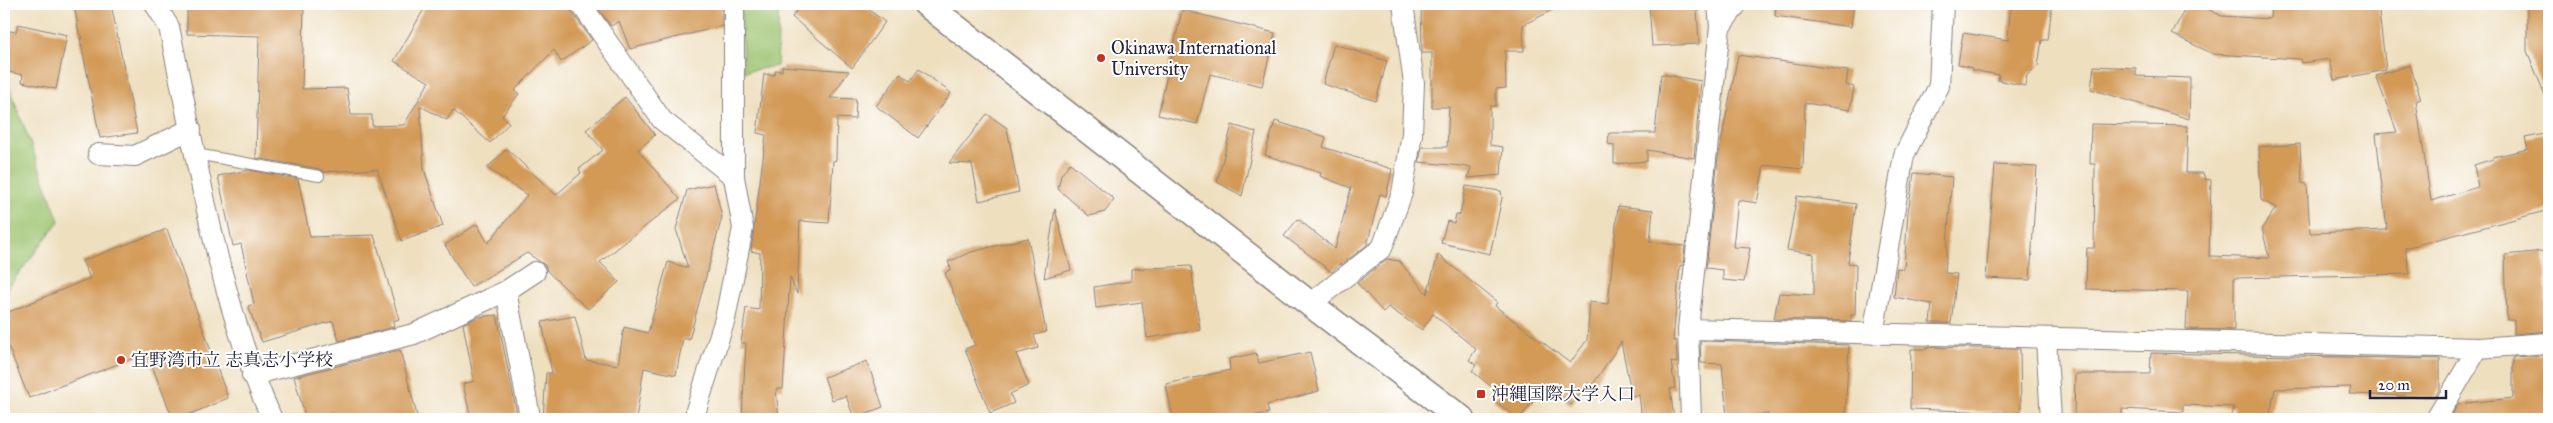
<svg xmlns="http://www.w3.org/2000/svg" width="2553" height="423" viewBox="0 0 2553 423" font-family="'IM FELL Great Primer','Noto Serif JP',serif">
<style>
.green{fill:#9bc26d;stroke:#5e7254}
.building{fill:#d39a56}
.lines{fill:none;stroke-linecap:round;stroke-linejoin:round}
.service-casing{stroke:#88807d;stroke-width:12}
.minor-casing{stroke:#88807d;stroke-width:22}
.tertiary-casing{stroke:#88807d;stroke-width:28}
.service{stroke:#fff;stroke-width:10}
.minor{stroke:#fff;stroke-width:20}
.tertiary{stroke:#fff;stroke-width:25}
.poi-dot{fill:#c8321e;stroke:#fff;stroke-width:2}
.labels{text-anchor:middle;dominant-baseline:central;stroke-width:4;stroke-linejoin:round;paint-order:stroke}
.poi-label{font-size:18px;fill:#22223b;stroke:#fff;text-anchor:start}
</style>
<rect width="100%" height="100%" fill="#fff"/>
<filter id="ink" filterUnits="userSpaceOnUse"><feTurbulence type="fractalNoise" baseFrequency=".02" numOctaves="2"/><feDisplacementMap in="SourceGraphic" scale="10" xChannelSelector="R" yChannelSelector="G"/><feConvolveMatrix kernelMatrix="1 2 1 2 8 2 1 2 1" color-interpolation-filters="sRGB"/></filter>
<filter id="wash" filterUnits="userSpaceOnUse"><feTurbulence type="fractalNoise" baseFrequency=".0096" numOctaves="4" result="noise"/><feDisplacementMap in="SourceGraphic" scale="20" xChannelSelector="R" yChannelSelector="G"/><feGaussianBlur stdDeviation="1.12" result="paint"/><feColorMatrix in="noise" values="0 0 0 0 0 0 0 0 0 0 0 0 0 0 0 0 0 1.4 0 .05"/><feComposite in="paint" operator="in"/></filter>
<g filter="url(#wash)">
<rect width="100%" height="100%" fill="#eedfbf"/>
<path class="green" d="M741 4H779L777 66 743 72Z
M4 86 10 89 59 221 4 293Z"/>
<g id="blocks">
<path class="building" d="M74 4H111L137 133 100 138 80 38 83 39 79 33Z
M187 4H304L302 89 347 88 351 115H372V126L404 125 429 82 394 61 427 4H569L571 11 592 40 561 62 554 50 515 90 519 94 502 116 509 123 490 143 453 110 447 120 420 106 424 169 443 226 402 241 377 169 324 172 320 169 256 158 259 36 187 34Z
M595 4H722V26L630 49 619 21 611 26Z
M802 4H861L885 22 852 68 792 17Z
M1421 4H1565L1523 25 1524 51H1505L1506 88 1496 89V106H1490V145L1503 147 1501 175 1468 178 1471 167 1419 162 1422 147H1447L1449 107H1432V53H1422Z
M1649 4H1691L1692 9H1697L1699 44 1652 46Z
M1776 4H1854L1851 27 1775 16Z
M2013 4H2052L2048 40H2042L2038 66 2027 75 2025 86 1998 80 1999 75 1972 70V68L1958 64 1963 33 2008 40 2010 13Z
M2187 4H2197L2222 16 2270 19 2271 4H2378L2386 70 2334 80 2330 59 2301 63 2300 59 2213 54 2172 34Z
M2527 4H2549V105L2527 51Z
M1182 10 1275 33 1262 86 1210 74 1197 124 1158 115Z
M18 24 67 35 56 89 22 82 23 75 4 71V30L16 32Z
M1334 44 1387 61 1376 101 1323 84Z
M1738 55 1848 71 1846 85 1854 87 1850 110 1805 103 1803 169 1764 165 1757 203 1738 200 1733 247 1750 248 1744 282 1723 280V270L1706 268 1718 158Z
M2410 65 2421 99 2416 101 2431 201 2478 187 2474 165 2493 159V157L2528 149 2525 138 2549 133V210L2405 248 2410 274 2234 278V330L2186 329 2188 291 2086 289 2087 248H2094L2095 164H2090L2091 124 2188 126 2186 173H2203L2205 179 2211 180 2209 256 2269 258 2262 228 2276 208 2261 200 2259 147 2300 144 2302 183 2307 184 2310 233 2387 230 2376 134 2397 132 2376 76Z
M782 66 849 71 830 98 856 99 855 119 837 118 836 160 833 161 829 223 800 221 797 294 790 277 783 389H776L779 419H742L746 343H741L746 308 759 310 760 253 751 251 766 135 757 133 764 74 774 75 776 70 782 71Z
M2094 66 2136 68V76L2190 78 2189 119 2091 89Z
M919 69 951 93 918 138 876 106 900 74 910 81Z
M1661 74 1701 81 1694 158 1647 150V161L1614 164V145L1608 144 1609 133H1655Z
M625 97 655 135 638 150 680 199 600 262 619 282 588 309 547 271 545 265 527 253 471 287 445 245 477 224 488 243 527 195 487 168 507 149 556 195 581 173 579 169 603 150 586 130Z
M987 114 1007 128 1019 192 979 201 972 164 949 163Z
M1275 121 1326 137 1323 147 1392 169 1386 196 1380 194 1367 245 1341 265 1340 263 1332 272 1284 236 1298 219 1335 249 1351 188 1320 176 1321 173 1265 155Z
M1232 125 1256 132 1242 196 1217 182Z
M1070 163 1114 199 1105 212 1089 216 1058 189 1061 175Z
M1995 165 2037 167 2030 280 1986 278Z
M249 170 298 179 310 237 374 235 399 319 393 321 394 327 339 341 333 321 262 342 248 306 254 304 241 244 233 246 218 176Z
M1914 173 1952 177 1945 273 1957 274 1951 323H1930L1932 304 1894 297 1897 268 1904 269 1908 212Z
M714 184 722 217 689 340 683 338 676 375 644 368 636 419H543L546 373H552L542 322 575 316 586 360 618 365 624 327 648 333 668 262 688 268 676 229 687 190Z
M1466 186 1501 191 1502 198 1490 254 1441 243 1447 221 1454 223 1456 214 1460 215Z
M1797 196 1856 204 1848 263 1856 264 1855 315H1851V321L1774 319 1779 293 1814 295V254L1787 250Z
M1618 206 1653 210 1650 242 1685 246 1683 266 1680 265 1673 341 1676 340 1677 363 1671 362 1675 388 1670 389 1674 419H1642L1639 395 1632 396 1621 342 1592 386 1588 383 1571 405 1546 385 1519 419 1493 400 1499 393 1472 371 1476 365 1469 360 1476 349 1433 314 1422 330 1388 307 1383 312 1357 283 1387 259 1399 261 1427 294 1438 255 1497 302 1495 306 1570 363 1587 340 1590 302 1608 304Z
M1055 209 1071 270 1044 278Z
M167 229 228 398 179 419H173L147 353 29 398 4 336V314L90 278 82 261Z
M1028 238 1046 332 1034 335 1038 348 1016 354 1029 385 1010 394 1014 403 990 413 965 349 975 345 945 273 951 269 948 262 971 252Z
M2544 251 2547 331 2514 334V320H2507L2505 255Z
M1191 266 1200 330 1147 338 1142 302 1096 308 1094 287 1131 281V269Z
M497 315 517 414 491 419H471L463 384 474 381 463 324 478 317Z
M1700 341 1849 345 1845 419H1768V414L1727 417 1722 364 1701 363Z
M1928 347 2020 349 2021 413 1910 409 1911 349H1927Z
M400 350 418 419H336L333 413 306 419 294 377Z
M1310 352 1319 391 1267 405 1269 413 1232 419H1173L1166 384 1230 370 1229 359 1256 353 1259 363Z
M2151 353 2440 359V388L2435 397 2349 394 2351 387 2275 389 2269 419H2231L2234 407 2183 405V412L2122 409V419H2074L2075 374H2150Z
M2549 355V419H2450L2458 404 2513 398V357Z
M867 361 883 407 854 418 846 396 832 400 824 377Z"/>
</g>
</g>
<g filter="url(#ink)">
<use href="#blocks" fill-opacity="0" stroke="#88807d" stroke-width="1"/>
<g class="lines">
<defs>
<path id="service" d="M196 154 319 176"/>
<path id="minor" d="M155 4 169 27C197 158 217 296 272 419
M581 4 662 120 734 177
M1720 27 1737 4
M98 154 135 156 191 129
M506 291 530 417
M1310 304 1382 248 1402 193 1412 134 1414 83 1403 4
M1688 329 2478 348 2549 343
M1873 334 1904 155 1939 86 1943 4
M2046 339 2051 419
M252 375 414 334 506 291 535 272
M696 419V410L725 319 743 228 734 177V4
M1691 419 1688 329 1720 27 1718 4
M2436 419 2478 348"/>
<path id="tertiary" d="M926 4 1310 304 1462 419"/>
</defs>
<use href="#service" class="service-casing"/>
<use href="#minor" class="minor-casing"/>
<use href="#tertiary" class="tertiary-casing"/>
<use href="#service" class="service"/>
<use href="#minor" class="minor"/>
<use href="#tertiary" class="tertiary"/>
</g>
</g>
<g class="poi-dot">
<circle cx="1101" cy="58" r="5"/>
<circle cx="121" cy="360" r="5"/>
<rect x="1476" y="389" width="10" height="10" rx="2.5"/>
</g>
<g class="labels">
<g class="poi-label">
<text x="1111" y="48">Okinawa International<tspan x="1111" dy="21">University</tspan></text>
<text x="131" y="360">宜野湾市立 志真志小学校</text>
<text x="1491" y="394">沖縄国際大学入口</text>
</g>
</g>
<rect width="2553" height="423" fill="none" stroke="#fff" stroke-width="20"/>
<path d="M2370 390v8h76v-8" fill="none" stroke="#22223b" stroke-width="2.5"/>
<text x="2378" y="390" font-size="15" fill="#22223b" stroke="#ffffff" stroke-width="4" paint-order="stroke">20 m</text>
</svg>
